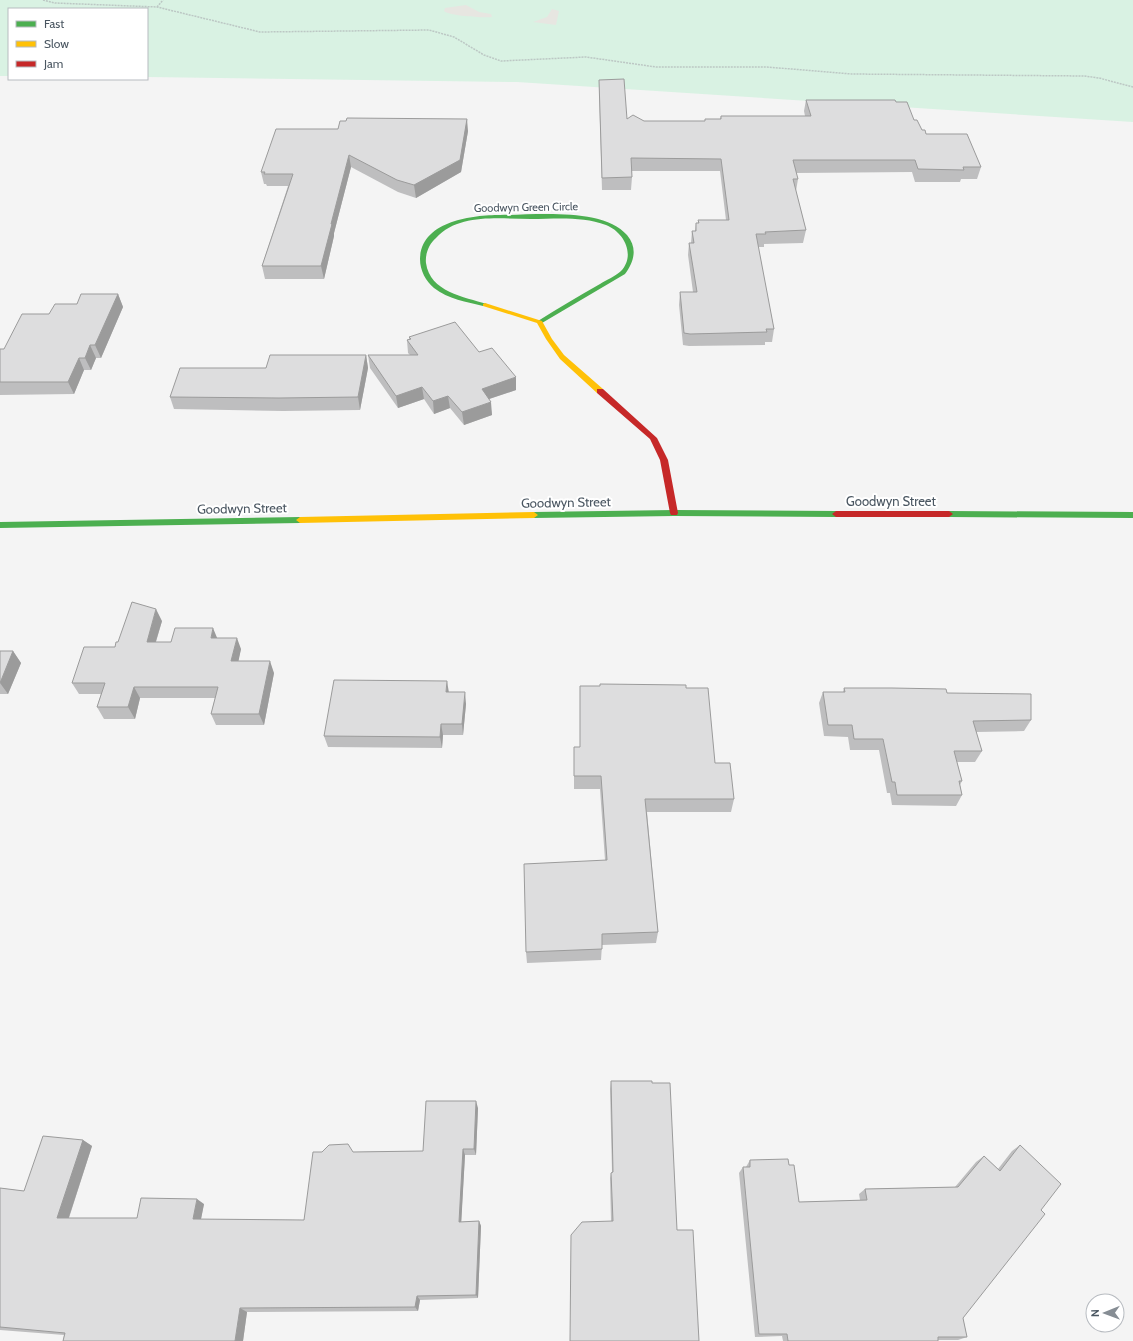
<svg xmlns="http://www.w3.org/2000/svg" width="1133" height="1341" viewBox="0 0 1133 1341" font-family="Cabin,sans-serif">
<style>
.green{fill:#d9f2e3}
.sand{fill:#e7e6e1}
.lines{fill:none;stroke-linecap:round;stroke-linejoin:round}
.path{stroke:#bcc7c4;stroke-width:1.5;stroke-dasharray:2 1;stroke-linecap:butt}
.fast{fill:#4caf50;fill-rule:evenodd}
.slow{fill:#ffc107;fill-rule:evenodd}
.jam{fill:#c62828;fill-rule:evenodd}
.wall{fill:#bebebf}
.shaded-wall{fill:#9b9b9b}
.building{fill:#ddddde;stroke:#9b9b9b}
.labels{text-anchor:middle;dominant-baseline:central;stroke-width:4;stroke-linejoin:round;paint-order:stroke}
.far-street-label{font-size:11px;fill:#4a5661;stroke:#fff}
.street-label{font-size:13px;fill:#4a5661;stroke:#fff}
</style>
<rect width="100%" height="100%" fill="#f4f4f4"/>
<path class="green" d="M0 0H1133V122L517 82 147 77V9H9V76H0Z"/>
<path class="sand" d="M466 5 479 12 491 14 492 17C484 18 449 16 444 11L445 8Z
M552 9 559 11 556 25 533 22 547 17Z"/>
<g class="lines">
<path class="path" d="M43 0 55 3 157 7 260 32 429 30 454 37 484 55 501 61 586 57 656 67H767L852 74 1084 76 1099 78 1133 87
M157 7 163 0"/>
<path class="fast" d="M500 215C534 215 603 207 627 235 638 248 634 262 625 274L542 323H538V321C558 308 579 296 600 284 606 280 616 276 621 271 636 255 624 232 606 225 582 216 555 219 531 219 499 219 459 213 436 238 429 244 425 254 426 263 430 292 464 297 487 304V306H483C467 302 448 299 434 288 426 281 420 271 420 259 421 221 472 215 500 215Z
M674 510 836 511 840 514 836 517 674 516 534 518 530 515 534 512Z
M949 511 1133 512V518L949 517 945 514Z
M300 517 304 520 300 523 0 528V522Z"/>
<path class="slow" d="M485 303 542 321 552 339 564 355 603 389V393H597L560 359 546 339 537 323 483 306V304Z
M534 512 538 515 534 518 300 523 296 520 300 517Z"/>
<path class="jam" d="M597 389H603L657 438 668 460 678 513 677 515H671L670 513 660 460 650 439 597 393Z
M836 511H949L953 514 949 517H836L832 514Z"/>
</g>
<path class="wall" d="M599 80 627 119 644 121H705V119H720L721 116H805L804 111 806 100 896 102 914 120 922 130 926 134 981 167 977 179H961L960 182H915L912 172 796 173 798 179 796 191 806 230 803 243 764 244V247H758L774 329 772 342H765V345L689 346 683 345 679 305 680 292H693L688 255 689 243H691L692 231H695L696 223H698V220H726L720 171H632V177L631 190H602L599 92Z
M338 129 468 131 461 172 416 198 398 192 351 167 334 233V236L324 279H265L262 266 288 186H267L266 184H264L261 172Z
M118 294 123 307 101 358H96L91 370H84L74 394 0 395V349H4L49 314 77 304Z
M409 337 479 352 516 390 489 399 492 415 464 425 450 408 434 414 424 399 398 408 370 368 368 355H410L408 353 407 340 409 339Z
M366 355 368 368 360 410 283 411 174 409 170 397 266 368Z
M162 621 156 642H171L216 638 241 649 238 661 274 673 264 725H216L211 714 215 698H140L135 719H104L97 707 101 694H79L72 683 115 647 118 642Z
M0 651H13L21 663 8 694H0Z
M580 686 686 688 715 763 734 799 731 812H647L658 932 656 943 602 945 601 960 527 963 526 952 605 860 600 789H574V747H580Z
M844 688 947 693 1031 720 1024 731 976 732 982 751 975 762H957L962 781 960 785 962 795 956 806 892 805 890 793H887L879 750H850L848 737 824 736 819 703 823 692H843Z
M449 692 466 704 463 735H443L442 748 328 747 324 736Z
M611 1081 677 1230 699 1341 611 1221 610 1178 611 1173 612 1172 610 1089Z
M478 1108 476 1155H465L461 1222 479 1221 481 1226 478 1298 420 1300 418 1311 247 1312 243 1341H63L64 1335 0 1330V1188L24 1191 83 1140 92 1146 69 1218H137L204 1204 201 1219 304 1220 353 1152 423 1151Z
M1020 1145 1041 1210 963 1318 967 1337 958 1340H938V1341H783L782 1336 755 1337 739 1173 743 1167H746L750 1160 789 1165 799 1202 860 1200 859 1194 865 1189 955 1187 976 1162 984 1156 998 1169 1012 1151Z"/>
<path class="shaded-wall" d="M467 119 468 131 461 172 416 198 414 185Z
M349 155 351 167 334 233V236L324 279 321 266 331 224Z
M118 294 123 307 101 358 95 345Z
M90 345 96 358 91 370 85 358Z
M366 355 368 368 360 410 358 397Z
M79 358 84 370 74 394 68 382Z
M516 377V390L483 401 482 389Z
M422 387 424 399 398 408 396 396Z
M448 396 450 408 434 414 433 401Z
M491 402 492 415 464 425 462 412Z
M156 609 162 621 152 654 147 642Z
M213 628 218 640 211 638Z
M237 638 241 649 236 673 231 661Z
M13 651 21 663 8 694 0 683Z
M270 661 274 673 264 725 259 714Z
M447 681 449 693 446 692Z
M134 687 140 698 135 719 128 707Z
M465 692 466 704 463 735 462 724Z
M441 724 443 735 442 748 440 737Z
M476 1101 478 1108 476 1155 474 1149Z
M83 1140 92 1146 67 1223 57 1218Z
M463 1149 465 1155 461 1227 459 1222Z
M197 1199 204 1204 200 1224 193 1219Z
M479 1221 481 1226 478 1298 476 1295Z
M417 1296 420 1300 418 1311 415 1307Z
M240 1308 247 1312 243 1341H235Z"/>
<path class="building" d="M624 79 627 119 633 115 644 121H705V119H721V116H811L806 100H895L896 102H907L914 120H917L922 130H925L926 134H967L981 167H963L964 170 918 169 915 160H793L798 179H793L806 230 765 232 766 234H756L774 329H766L767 332 690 334 684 333 680 292H697L689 243H694L692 231H696V223H699L698 220H729L721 159 631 158 632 177 602 178 599 80Z
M347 118 467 119 460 160 414 185 397 180 349 155 331 224H332L321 266H262L293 174H264L265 172H261L276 129H338L340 121H346Z
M81 294H118L95 345H90L85 358H79L68 382H0V349H4L22 314H49L55 304H77Z
M455 322 479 352 492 348 516 377 482 389 491 402 462 412 448 396 433 401 422 387 396 396 368 355H418L407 340 411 339 409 337Z
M270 355H366L358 397 279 398 170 397 180 368H266Z
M132 602 156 609 147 642H171L175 628H213L211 638H237L231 661H270L259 714H211L218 687H134L128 707H97L105 683H72L84 647H115L116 642H118Z
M0 651H13L0 683Z
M334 680 447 681 446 692H465L462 724H441L440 737 324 736Z
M600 684 686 685V688H708L715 763H730L734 799H645L658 932 602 934V949L526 952 524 864 607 860 601 776H574V747H580V686H600Z
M844 688H892L946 689 947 693 1031 694V720L973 721 982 751H954L962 781H959L962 795H897L895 782H892L883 739H854L852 725H828L823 692H845Z
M611 1081H652V1083H670L677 1230H693L699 1341H570L571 1235 582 1222 613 1221 611 1173 613 1172Z
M426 1101H476L474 1149H463L459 1222 479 1221 476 1295 417 1296 415 1307 240 1308 235 1341H63L65 1333 0 1327V1188L24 1191 43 1136 83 1140 57 1218H137L141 1198 197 1199 193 1219 304 1220 313 1152H322L329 1145 348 1144 353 1152 423 1151Z
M1020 1145 1061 1184 1041 1210 1045 1214 963 1318 967 1337H938V1341H788L787 1334H759L743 1167H750V1160L788 1159 789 1165H794L799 1202 867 1200 865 1189 958 1187 984 1156 1000 1171Z"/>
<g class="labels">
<g class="far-street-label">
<text transform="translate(526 207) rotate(-1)">Goodwyn Green Circle</text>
</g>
<g class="street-label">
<text x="891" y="501">Goodwyn Street</text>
<text transform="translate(566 502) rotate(-1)">Goodwyn Street</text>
<text transform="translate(242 508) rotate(-1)">Goodwyn Street</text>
</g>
</g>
<rect x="8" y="8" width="140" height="72" fill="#ffffff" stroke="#b7bbc0"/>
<rect x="16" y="21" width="20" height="6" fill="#4caf50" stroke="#b7bbc0"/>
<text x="44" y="28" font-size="12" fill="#4a5661">Fast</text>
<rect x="16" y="41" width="20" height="6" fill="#ffc107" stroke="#b7bbc0"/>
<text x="44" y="48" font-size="12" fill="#4a5661">Slow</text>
<rect x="16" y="61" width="20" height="6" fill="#c62828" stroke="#b7bbc0"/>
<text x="44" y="68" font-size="12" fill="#4a5661">Jam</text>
<g transform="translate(1105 1313) rotate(269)"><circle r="19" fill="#ffffff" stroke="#b7bbc0"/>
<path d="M0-3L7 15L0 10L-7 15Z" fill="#868d94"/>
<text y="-6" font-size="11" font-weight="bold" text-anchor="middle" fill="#4a5661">N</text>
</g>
</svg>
